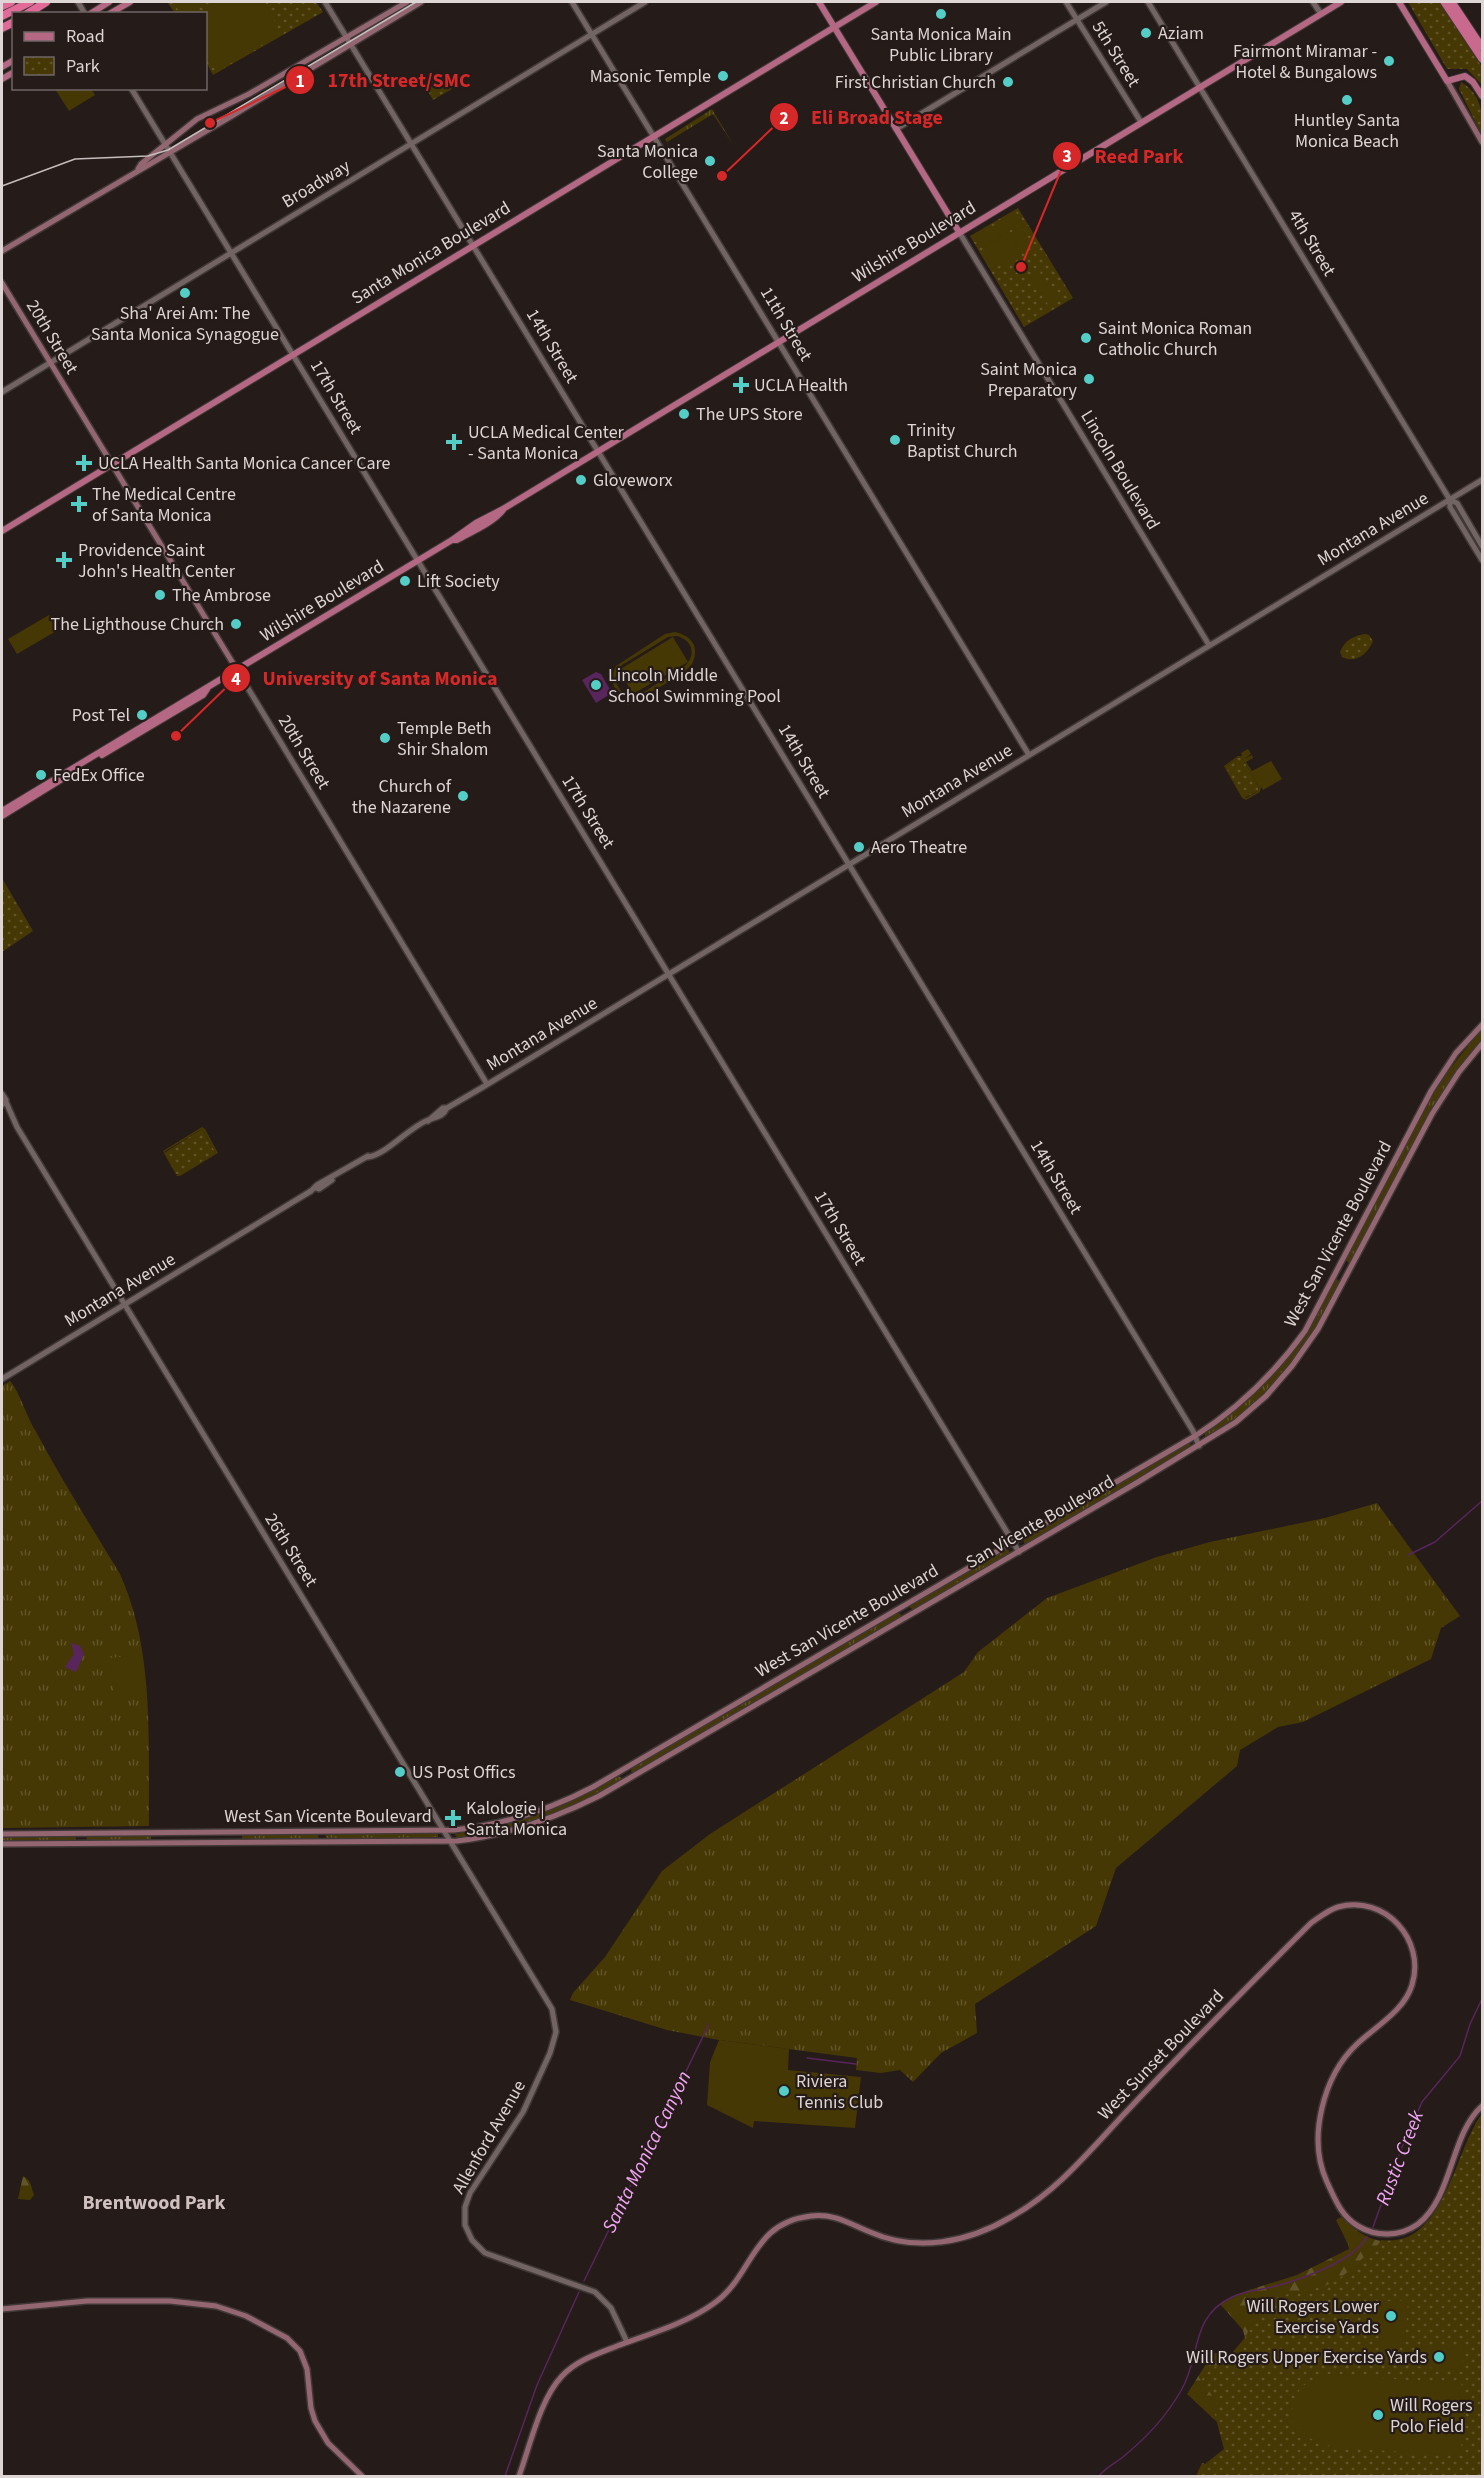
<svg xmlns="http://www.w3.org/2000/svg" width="1484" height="2478" viewBox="0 0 1484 2478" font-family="'Source Sans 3',sans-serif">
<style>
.grass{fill:url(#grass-tufts)}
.forest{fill:url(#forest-firs)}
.park{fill:url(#park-dots)}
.garden{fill:#463804;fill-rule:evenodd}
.water{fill:#58255c}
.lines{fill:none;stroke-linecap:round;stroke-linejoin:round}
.stream{stroke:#58255c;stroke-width:1.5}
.tertiary-casing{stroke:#403837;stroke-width:8}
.secondary-casing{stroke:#403837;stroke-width:8}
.primary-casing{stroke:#403837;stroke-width:8}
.trunk-casing{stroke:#403837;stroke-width:9}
.motorway-casing{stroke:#403837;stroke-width:10}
.tertiary{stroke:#716462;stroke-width:5}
.secondary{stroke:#936672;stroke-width:5}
.primary{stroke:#b46883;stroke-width:6}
.trunk{stroke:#ca698e;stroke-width:7}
.motorway{stroke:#e16a99;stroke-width:8}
.tram{stroke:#c5bebc;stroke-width:1.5}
.poi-dot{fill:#54cdc7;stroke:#251b19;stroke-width:2}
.labels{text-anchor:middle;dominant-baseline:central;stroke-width:4.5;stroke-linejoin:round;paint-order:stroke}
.poi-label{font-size:18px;fill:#ddd6d4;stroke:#251b19;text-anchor:start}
.street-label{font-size:18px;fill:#ddd6d4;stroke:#251b19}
.water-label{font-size:20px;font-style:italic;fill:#f1a4f5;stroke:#251b19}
.neighbourhood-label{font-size:20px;font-weight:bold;fill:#cfc0be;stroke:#251b19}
.leader{fill:none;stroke:#d62828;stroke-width:2}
.callout-dot{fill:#d62828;stroke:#251b19;stroke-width:2}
.mark-label{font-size:18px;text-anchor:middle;font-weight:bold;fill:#fff}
.callout-label{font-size:20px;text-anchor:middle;font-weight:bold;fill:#d62828;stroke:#251b19;stroke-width:4.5;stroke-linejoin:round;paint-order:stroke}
</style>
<defs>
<pattern id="grass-tufts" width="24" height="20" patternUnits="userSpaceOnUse" patternTransform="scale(1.5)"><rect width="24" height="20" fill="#463804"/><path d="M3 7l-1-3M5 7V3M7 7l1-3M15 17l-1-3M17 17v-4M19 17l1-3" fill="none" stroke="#605428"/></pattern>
<pattern id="forest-firs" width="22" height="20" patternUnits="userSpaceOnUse" patternTransform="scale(1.5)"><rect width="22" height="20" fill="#463804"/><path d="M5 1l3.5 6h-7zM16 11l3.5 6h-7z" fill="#605428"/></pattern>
<pattern id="park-dots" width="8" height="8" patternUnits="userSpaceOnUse" patternTransform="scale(1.5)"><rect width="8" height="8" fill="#463804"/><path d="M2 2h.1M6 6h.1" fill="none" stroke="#605428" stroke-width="1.8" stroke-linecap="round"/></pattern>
</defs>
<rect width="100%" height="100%" fill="#251b19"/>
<path class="grass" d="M712 109 734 146 713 114 667 142 685 175 665 139Z
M1482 1030V1038L1454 1074 1435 1103 1350 1264 1346 1260C1387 1181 1422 1095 1482 1030Z
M1337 1279 1340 1282C1315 1334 1284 1379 1240 1415 1230 1423 1216 1435 1205 1437V1432C1244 1405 1279 1375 1304 1335 1315 1318 1323 1294 1337 1279Z
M10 1381C17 1387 28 1419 35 1430 61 1479 91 1526 120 1574 155 1652 148 1742 149 1826L2 1828V1386Z
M1189 1442 1192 1447 1025 1545 1023 1539Z
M1377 1503 1460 1616 1441 1628 1431 1659 1303 1722 1278 1727 1240 1750 1237 1766 1116 1868 1096 1926 975 2004 977 2033 941 2053 913 2082 900 2070 881 2073 856 2070 857 2058 719 2040 667 2030 570 2000 573 1993 605 1957 662 1871 710 1834 964 1672 978 1652 1047 1598 1157 1557 1210 1542 1325 1518Z
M1008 1549 1010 1553 1008 1555 915 1610 910 1608 911 1604Z
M896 1613 901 1614 900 1619 634 1773 631 1772 632 1767Z
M617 1776 621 1777 622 1780C568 1812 520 1831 457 1838L455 1834C514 1827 566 1805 617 1776Z
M438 1833V1837L327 1840 325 1834Z
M242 1834H318L319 1840 242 1841Z
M151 1835V1842H86L87 1836Z
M2 1836H75L76 1842 2 1843Z"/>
<path class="forest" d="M1482 2114V2346L1231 2435 1187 2394 1213 2353 1230 2355 1245 2338 1243 2330 1220 2304 1246 2291 1297 2275 1349 2249 1348 2244 1336 2220 1341 2217C1347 2222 1353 2228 1359 2232 1428 2275 1457 2167 1476 2123Z
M23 2176C32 2180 31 2188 34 2195L30 2200 18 2199Z"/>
<path class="park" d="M167 2H316L323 12 213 75 206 62V14L175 13Z
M1408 2H1439L1482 67V85L1467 69H1447Z
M443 74 452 89 433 100 424 85Z
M1461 82C1480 93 1484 112 1481 133L1459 89Z
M1018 208 1073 298 1024 327 970 236Z
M1365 634 1369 635 1373 641C1368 654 1355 664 1342 657L1340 652C1345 640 1353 636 1365 634Z
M1239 757 1242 758 1259 787 1258 791 1244 798 1226 769V766Z
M2 878 33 931 2 952Z
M202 1129 216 1153 180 1175 176 1174 164 1153Z
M1482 2114V2476H1196L1202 2463 1205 2464 1224 2449 1214 2411 1217 2402 1205 2386 1200 2384C1205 2369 1222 2365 1233 2354 1248 2339 1252 2315 1271 2302 1286 2291 1307 2292 1324 2286 1341 2280 1352 2268 1365 2256 1371 2251 1377 2248 1381 2240 1445 2249 1453 2152 1482 2114Z"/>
<path class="garden" d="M173 2H207L192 13H180Z
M217 2H264L279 30 278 34 244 57 218 69 214 68 206 55V14L202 13 204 9Z
M55 89H91L95 95 69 111Z
M1016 212 1022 223 982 248 975 237Z
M1021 225 1033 246 1023 252 1010 233Z
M1009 233 1021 253 994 269 982 250Z
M1040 272 1057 301 1049 306 1031 278Z
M49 615 58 630 17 654 8 639Z
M675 632C683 634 690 637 694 645 696 651 695 658 692 664 685 675 641 697 628 705L626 702 630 699C614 695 608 680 616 666L665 634ZM677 636C683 638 689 641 691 648 696 666 670 675 658 683 651 687 642 695 633 695 623 696 617 688 615 678L622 665 668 637Z
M673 637 688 662 633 694 619 670Z
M1248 749 1251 754 1244 759 1252 755 1253 758 1246 762 1252 771 1271 761 1282 779 1263 790 1261 787 1260 792 1246 800 1242 798 1224 766 1238 756H1242L1241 753ZM1239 757 1242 758 1259 787 1258 791 1246 798 1226 768 1227 765Z
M202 1127 205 1129 218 1153 180 1176H177L163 1151ZM202 1129 216 1153 177 1175 164 1152Z
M142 1655 146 1698 115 1702 110 1658Z
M719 2040 789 2049 788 2070 861 2077 855 2128 754 2121 753 2128 707 2105 710 2062Z
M1408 2300 1405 2346 1382 2352 1372 2302Z
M1418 2346 1464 2348 1461 2370 1412 2366Z
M1328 2374 1461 2384 1467 2397 1460 2456 1333 2447 1309 2438 1292 2422C1290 2395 1303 2380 1328 2374Z"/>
<path class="water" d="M596 672 601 674 612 693 596 703 582 680Z
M71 1643 80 1646 84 1654 76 1672 65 1667 74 1654Z"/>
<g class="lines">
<path class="stream" d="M1408 1555 1435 1542 1482 1501
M807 2058 856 2064
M1373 2227 1402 2147 1422 2102 1460 2056 1470 2024 1482 1999
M584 2281 709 2024
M505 2476 537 2385 579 2292
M1099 2476C1106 2467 1114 2464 1123 2457 1148 2436 1166 2417 1182 2389 1201 2355 1190 2317 1232 2297 1244 2291 1260 2290 1272 2287 1300 2280 1352 2262 1367 2237"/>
<defs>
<path id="tertiary" d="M78 2 85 14
M325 2 1193 1431 1199 1446
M572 2 1029 755
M1066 2 1141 122
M1148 2 1450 500V507L1482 560
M1313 2 1321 14
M131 88 1019 1552
M896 129 1106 2
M959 232 1209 645
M2 392 645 2
M1450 500 1457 503 1482 546
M237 670 487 1084
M2 1094 6 1100 2 1105
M6 1102 17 1127 552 2009 556 2032 550 2053 523 2112 470 2193 465 2207V2225L472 2240 485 2253 595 2292 611 2308 627 2342
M428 1121 443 1108H447
M368 1157C387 1154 408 1128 428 1120 436 1117 443 1117 447 1108L483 1087 1482 480
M316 1188 319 1189 332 1180
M2 1379 311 1191 317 1185 368 1156"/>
<path id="secondary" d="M1447 81 1482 142
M138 169 141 164 197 119 249 94 407 2
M2 251 230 117 421 2
M2 283 237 670
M2 1834 454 1830C503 1825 549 1810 593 1787L1195 1436C1239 1408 1274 1374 1305 1331L1431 1091 1456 1053 1482 1025
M2 1844 457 1841C508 1835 553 1819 599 1796L1138 1482 1236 1422 1266 1396 1292 1366 1318 1329 1432 1114 1459 1072 1482 1044
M2 2309 87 2301H170L216 2306 246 2316 287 2338 300 2351 307 2369 311 2408 315 2421 328 2443 362 2476
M519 2476C530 2446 540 2399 562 2376 577 2360 597 2354 617 2346 649 2334 685 2324 713 2304 754 2276 750 2223 811 2216 834 2213 850 2224 870 2232 917 2253 969 2242 1011 2217 1058 2191 1091 2149 1127 2111 1187 2047 1249 1985 1311 1923 1320 1917 1328 1910 1338 1907 1385 1894 1426 1940 1412 1985 1404 2011 1376 2026 1357 2044 1323 2076 1307 2139 1327 2182 1335 2199 1341 2216 1358 2226 1376 2237 1400 2237 1418 2224 1453 2197 1450 2135 1482 2106"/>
<path id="primary" d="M819 2 959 232
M1399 2 1447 81 1465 76 1473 82 1482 96
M90 14 109 2
M109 14 130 2
M2 67 14 60
M2 79 14 72
M2 531 876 2
M452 540H457C471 532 493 523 503 510
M102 755 203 695 207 689
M2 811 452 540 476 523 503 509 1341 2
M2 816 75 771"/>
<path id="trunk" d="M1444 2 1482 59
M1452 2 1482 47"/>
<path id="motorway" d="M2 6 11 2
M27 14 46 2
M2 16 30 2
M2 28 14 22"/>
</defs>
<use href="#tertiary" class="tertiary-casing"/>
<use href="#secondary" class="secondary-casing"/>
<use href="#primary" class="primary-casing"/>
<use href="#trunk" class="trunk-casing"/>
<use href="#motorway" class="motorway-casing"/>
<use href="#tertiary" class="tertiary"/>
<use href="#secondary" class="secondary"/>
<use href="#primary" class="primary"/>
<use href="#trunk" class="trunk"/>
<use href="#motorway" class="motorway"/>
<path class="tram" d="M2 186 75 159 148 156 168 150 416 2"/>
</g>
<g class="poi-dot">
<circle cx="941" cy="14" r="6"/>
<circle cx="1146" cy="33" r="6"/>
<circle cx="1389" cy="61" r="6"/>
<circle cx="723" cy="76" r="6"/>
<circle cx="1008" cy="82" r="6"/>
<circle cx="1347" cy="100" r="6"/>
<circle cx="710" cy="161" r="6"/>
<circle cx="185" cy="293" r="6"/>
<circle cx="1086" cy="338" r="6"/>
<circle cx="1089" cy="379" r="6"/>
<path d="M738 376h6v6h6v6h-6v6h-6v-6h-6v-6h6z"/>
<circle cx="684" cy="414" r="6"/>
<circle cx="895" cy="440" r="6"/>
<path d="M451 433h6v6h6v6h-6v6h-6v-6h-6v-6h6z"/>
<path d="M81 454h6v6h6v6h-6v6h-6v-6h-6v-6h6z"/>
<circle cx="581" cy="480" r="6"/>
<path d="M76 495h6v6h6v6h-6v6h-6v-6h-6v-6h6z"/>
<path d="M61 551h6v6h6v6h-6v6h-6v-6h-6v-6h6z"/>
<circle cx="405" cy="581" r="6"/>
<circle cx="160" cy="595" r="6"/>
<circle cx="236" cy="624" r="6"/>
<circle cx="596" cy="685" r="6"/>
<circle cx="142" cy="715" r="6"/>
<circle cx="385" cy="738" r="6"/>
<circle cx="41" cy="775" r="6"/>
<circle cx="463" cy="796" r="6"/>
<circle cx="859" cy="847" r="6"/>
<circle cx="400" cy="1772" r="6"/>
<path d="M450 1809h6v6h6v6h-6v6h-6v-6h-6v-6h6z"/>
<circle cx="784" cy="2091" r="6"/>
<circle cx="1391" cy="2316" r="6"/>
<circle cx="1439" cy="2357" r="6"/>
<circle cx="1378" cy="2415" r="6"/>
</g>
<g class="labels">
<g class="poi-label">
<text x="1158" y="33">Aziam</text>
<text x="941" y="34" text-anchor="middle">Santa Monica Main<tspan x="941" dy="21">Public Library</tspan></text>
<text x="1377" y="51" text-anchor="end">Fairmont Miramar -<tspan x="1377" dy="21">Hotel &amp; Bungalows</tspan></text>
<text x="711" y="76" text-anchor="end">Masonic Temple</text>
<text x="996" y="82" text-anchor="end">First Christian Church</text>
<text x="1347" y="120" text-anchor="middle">Huntley Santa<tspan x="1347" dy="21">Monica Beach</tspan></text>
<text x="698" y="151" text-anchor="end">Santa Monica<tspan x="698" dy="21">College</tspan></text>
<text x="185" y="313" text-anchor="middle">Sha' Arei Am: The<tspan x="185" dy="21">Santa Monica Synagogue</tspan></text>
<text x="1098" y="328">Saint Monica Roman<tspan x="1098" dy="21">Catholic Church</tspan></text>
<text x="1077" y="369" text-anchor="end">Saint Monica<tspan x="1077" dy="21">Preparatory</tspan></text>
<text x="754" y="385">UCLA Health</text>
<text x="696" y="414">The UPS Store</text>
<text x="907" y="430">Trinity<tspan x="907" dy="21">Baptist Church</tspan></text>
<text x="468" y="432">UCLA Medical Center<tspan x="468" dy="21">- Santa Monica</tspan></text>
<text x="98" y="463">UCLA Health Santa Monica Cancer Care</text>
<text x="593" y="480">Gloveworx</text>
<text x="92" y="494">The Medical Centre<tspan x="92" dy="21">of Santa Monica</tspan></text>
<text x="78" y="550">Providence Saint<tspan x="78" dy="21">John's Health Center</tspan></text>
<text x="417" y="581">Lift Society</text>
<text x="172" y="595">The Ambrose</text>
<text x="224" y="624" text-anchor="end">The Lighthouse Church</text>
<text x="608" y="675">Lincoln Middle<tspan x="608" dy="21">School Swimming Pool</tspan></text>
<text x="130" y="715" text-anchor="end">Post Tel</text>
<text x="397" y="728">Temple Beth<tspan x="397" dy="21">Shir Shalom</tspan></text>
<text x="53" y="775">FedEx Office</text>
<text x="451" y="786" text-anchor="end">Church of<tspan x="451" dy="21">the Nazarene</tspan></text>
<text x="871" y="847">Aero Theatre</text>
<text x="412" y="1772">US Post Offics</text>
<text x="466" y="1808">Kalologie |<tspan x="466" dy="21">Santa Monica</tspan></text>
<text x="796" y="2081">Riviera<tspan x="796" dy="21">Tennis Club</tspan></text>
<text x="1379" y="2306" text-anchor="end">Will Rogers Lower<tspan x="1379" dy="21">Exercise Yards</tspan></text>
<text x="1427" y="2357" text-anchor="end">Will Rogers Upper Exercise Yards</text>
<text x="1390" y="2405">Will Rogers<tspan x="1390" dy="21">Polo Field</tspan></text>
</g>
<g class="street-label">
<text transform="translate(1116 54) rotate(58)">5th Street</text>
<text transform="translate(316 184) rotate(-31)">Broadway</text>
<text transform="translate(914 242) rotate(-31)">Wilshire Boulevard</text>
<text transform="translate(1312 243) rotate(59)">4th Street</text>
<text transform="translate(431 253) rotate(-31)">Santa Monica Boulevard</text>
<text transform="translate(786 324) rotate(59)">11th Street</text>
<text transform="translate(52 337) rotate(59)">20th Street</text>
<text transform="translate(552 346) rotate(59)">14th Street</text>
<text transform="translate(336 397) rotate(59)">17th Street</text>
<text transform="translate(1120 470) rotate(59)">Lincoln Boulevard</text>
<text transform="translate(1373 529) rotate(-31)">Montana Avenue</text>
<text transform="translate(322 601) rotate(-31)">Wilshire Boulevard</text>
<text transform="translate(304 752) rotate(59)">20th Street</text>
<text transform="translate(804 761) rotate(59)">14th Street</text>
<text transform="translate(957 781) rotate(-31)">Montana Avenue</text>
<text transform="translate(588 812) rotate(58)">17th Street</text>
<text transform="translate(542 1034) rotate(-31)">Montana Avenue</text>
<text transform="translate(1056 1177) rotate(59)">14th Street</text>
<text transform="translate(840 1228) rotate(59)">17th Street</text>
<text transform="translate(1338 1234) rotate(-62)">West San Vicente Boulevard</text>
<text transform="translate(120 1290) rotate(-31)">Montana Avenue</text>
<text transform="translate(1040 1522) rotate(-30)">San Vicente Boulevard</text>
<text transform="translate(291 1550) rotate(58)">26th Street</text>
<text transform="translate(847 1621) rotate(-30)">West San Vicente Boulevard</text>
<text x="328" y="1816">West San Vicente Boulevard</text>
<text transform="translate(1161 2055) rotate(-46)">West Sunset Boulevard</text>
<text transform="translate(489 2137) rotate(-60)">Allenford Avenue</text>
</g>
<g class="water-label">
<text transform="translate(647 2152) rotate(-64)">Santa Monica Canyon</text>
<text transform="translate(1400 2158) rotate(-69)">Rustic Creek</text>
</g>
<g class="neighbourhood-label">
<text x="154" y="2203">Brentwood Park</text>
</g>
</g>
<path class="leader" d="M210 123L300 80M722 176L784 117M1021 267L1067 156M176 736L236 678"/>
<g class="callout-dot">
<circle cx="210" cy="123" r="6"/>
<circle cx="722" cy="176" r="6"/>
<circle cx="1021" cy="267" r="6"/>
<circle cx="176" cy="736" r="6"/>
<circle cx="300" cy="80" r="15"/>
<circle cx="784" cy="117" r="15"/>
<circle cx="1067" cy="156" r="15"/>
<circle cx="236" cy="678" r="15"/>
</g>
<g class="mark-label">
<text x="300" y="87">1</text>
<text x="784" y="124">2</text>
<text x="1067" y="162">3</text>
<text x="236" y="685">4</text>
</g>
<g class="callout-label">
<text x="399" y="87">17th Street/SMC</text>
<text x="877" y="124">Eli Broad Stage</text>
<text x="1139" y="163">Reed Park</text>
<text x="380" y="685">University of Santa Monica</text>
</g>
<rect width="1484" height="2478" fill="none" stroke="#ddd6d4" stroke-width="6"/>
<rect x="12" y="12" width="195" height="78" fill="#251b19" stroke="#6f6664" stroke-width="1.5"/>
<rect x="24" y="32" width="30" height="9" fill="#b46883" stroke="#6f6664" stroke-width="1.5"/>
<text x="66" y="42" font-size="18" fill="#ddd6d4">Road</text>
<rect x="24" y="57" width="30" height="18" fill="url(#park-dots)" stroke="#6f6664" stroke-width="1.5"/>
<text x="66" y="72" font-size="18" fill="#ddd6d4">Park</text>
</svg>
